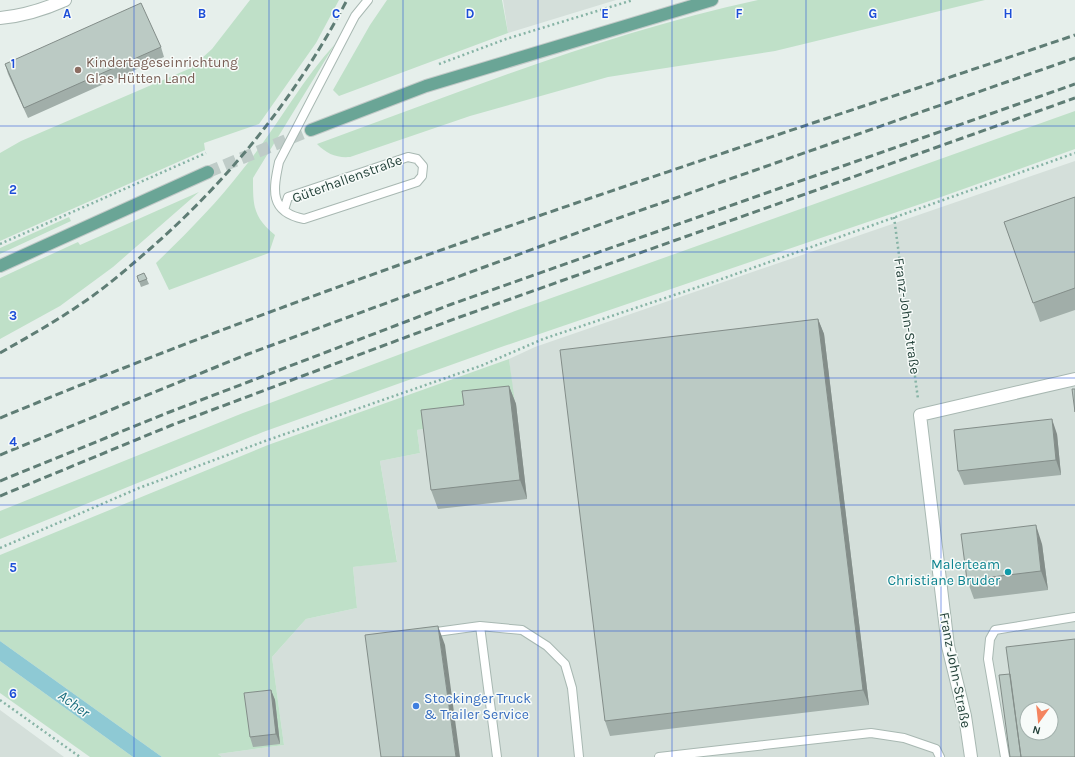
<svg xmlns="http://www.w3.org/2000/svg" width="1075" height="757" viewBox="0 0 1075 757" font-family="Karla,sans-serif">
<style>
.built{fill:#d4dfda;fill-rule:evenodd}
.green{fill:#bfe0c8}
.water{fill:#8ec9d4}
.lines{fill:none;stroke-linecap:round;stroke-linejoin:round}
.primary-tunnel{stroke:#bfccc8;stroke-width:12;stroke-dasharray:12 6;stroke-linecap:butt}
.lane-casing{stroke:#a8b8b2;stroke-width:10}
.street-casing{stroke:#a8b8b2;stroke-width:14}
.primary-casing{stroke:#c2cac8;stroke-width:14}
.path{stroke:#86b3a5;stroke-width:2.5;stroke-dasharray:2 3;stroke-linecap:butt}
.lane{stroke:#fff;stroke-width:8}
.street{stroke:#fff;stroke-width:12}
.primary{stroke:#6aa596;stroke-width:12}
.rail{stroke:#5f7d75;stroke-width:3;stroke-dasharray:8 4;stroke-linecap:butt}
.wall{fill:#a1aea9}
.shaded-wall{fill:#838d89}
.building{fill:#bbcac4;stroke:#838d89;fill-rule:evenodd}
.grid{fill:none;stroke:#1d4ed8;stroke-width:1;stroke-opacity:0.55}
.education-dot{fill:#8d6e63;stroke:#f7fbf9;stroke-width:1.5}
.culture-dot{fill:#0f9aa8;stroke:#f7fbf9;stroke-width:1.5}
.shop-dot{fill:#3f7fe0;stroke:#f7fbf9;stroke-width:1.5}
.labels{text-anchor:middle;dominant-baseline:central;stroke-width:3;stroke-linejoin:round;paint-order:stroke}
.education-label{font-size:14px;fill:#785e54;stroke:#f7fbf9;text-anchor:start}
.street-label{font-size:14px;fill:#24423a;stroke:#f7fbf9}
.culture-label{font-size:14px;fill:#0d838f;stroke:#f7fbf9;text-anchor:end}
.shop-label{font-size:14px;fill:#366cbe;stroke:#f7fbf9;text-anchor:start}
.water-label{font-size:15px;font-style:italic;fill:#1c6f80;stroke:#f7fbf9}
.grid-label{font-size:13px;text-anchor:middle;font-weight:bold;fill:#1d4ed8;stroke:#f7fbf9;stroke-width:3;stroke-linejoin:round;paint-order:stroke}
</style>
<rect width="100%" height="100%" fill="#e6efeb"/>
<path class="built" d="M503 0H616L508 33Z
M1075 161V757H222L218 754 284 745 272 657 306 619 357 608 353 567 397 561 380 461 420 453 417 430 467 422 514 403 509 359 535 347ZM1027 709H1051V733H1027Z
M0 710 64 757H0Z"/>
<path class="green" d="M250 0H339L316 43 259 124 204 143 205 150 0 241V153L21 141 191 68 212 49Z
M387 0H502L508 33 339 96 333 90 370 25Z
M758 0H985L775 51 608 77 470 116 350 157C336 158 327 154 317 144 462 91 606 33 758 0Z
M335 44 253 178C253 206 253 217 275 235L269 253 169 290 156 263C186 234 217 203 243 169 276 129 300 82 335 44Z
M1075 111V149L941 197 504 346 263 432 0 539V511L243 413 515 311Z
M199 192 113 267 60 306 0 339V278L78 242 80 245Z
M69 217 71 221 0 254V248Z
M509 359 515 403 468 422 417 430 420 453 380 461 397 562 353 567 357 608 306 619 272 657 284 745 218 754 222 757H162L0 641V555L268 445Z
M0 661 133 757H90L0 693Z"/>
<path class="water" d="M0 641 162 757H133L0 661Z"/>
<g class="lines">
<path class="primary-tunnel" d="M208 172 311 130"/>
<defs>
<path id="lane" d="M284 210 288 197 408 157 417 159 423 166 422 176 417 182 304 219C269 212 273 190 279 162L355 16 368 0
M480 626 497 757
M429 633 480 626 522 630 547 646 565 664 572 688 579 757
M659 757 871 733 904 738 936 749 940 757
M1005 757 988 659 990 639 995 630 1075 617"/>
<path id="street" d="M0 18C22 16 45 9 65 0
M971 757 965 716 948 646 920 415 1075 379"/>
<path id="primary" d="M311 130 426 86 712 0
M0 266 208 172"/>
</defs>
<use href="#lane" class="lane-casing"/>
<use href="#street" class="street-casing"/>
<use href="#primary" class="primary-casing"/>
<path class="path" d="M439 64 506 39 633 0
M894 217 918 399
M0 244 206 153
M0 548 139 488 265 441 483 365 543 339 716 281 1075 153
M0 700 80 757"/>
<use href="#lane" class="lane"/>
<use href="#street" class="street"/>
<use href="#primary" class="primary"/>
<path class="rail" d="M0 353C26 338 53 323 78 306 104 289 128 268 151 248 232 177 297 95 347 0
M0 418C351 272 715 157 1075 35
M0 455 248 354 593 227 1075 58
M0 481 167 413 452 304 1075 84
M0 496 172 425 457 318 1075 98"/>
</g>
<path class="wall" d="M161 47 164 57 28 118 8 74 5 64Z
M1075 197V310L1040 322 1004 222Z
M144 273 149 284 141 287 137 276Z
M818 319 824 334 869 705 610 736 605 721Z
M509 386 516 404 527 499 438 509 431 490 464 405Z
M1057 434 1061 475 964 485 958 471Z
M1042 544 1048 590 974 599 967 580Z
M271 690 275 700 280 744 253 747 250 737Z"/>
<path class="shaded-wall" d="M818 319 824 334 869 705 863 690Z
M509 386 516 404 527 499 520 480Z
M1052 419 1057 434 1061 475 1056 460Z
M1036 525 1042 544 1048 590 1041 571Z
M438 626 445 645 460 757H456Z
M271 690 275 700 280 744 276 734Z"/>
<path class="building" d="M141 3 161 47 24 108 5 64Z
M1075 197V288L1033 303 1004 222Z
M144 273 147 279 139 282 137 276Z
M818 319 863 690 605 721 560 350Z
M509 386 520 480 431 490 421 410 464 405 462 391Z
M1072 389H1075V412Z
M1052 419 1056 460 958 471 954 430Z
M1036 525 1041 571 967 580 961 534Z
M438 626 456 757H381L365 635Z
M1075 639V757H1021L1006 647ZM1027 709H1051V733H1027Z
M1010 674 1021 757H1010L999 675Z
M271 690 276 734 250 737 244 693Z"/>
<path class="grid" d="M134 0V757M269 0V757M403 0V757M538 0V757M672 0V757M806 0V757M941 0V757M0 126H1075M0 252H1075M0 378H1075M0 505H1075M0 631H1075"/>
<circle class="education-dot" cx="78" cy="70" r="4"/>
<circle class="culture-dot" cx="1008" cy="572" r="4"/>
<circle class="shop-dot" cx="416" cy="706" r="4"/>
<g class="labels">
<g class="education-label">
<text x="86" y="62">Kindertageseinrichtung<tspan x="86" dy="16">Glas Hütten Land</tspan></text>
</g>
<g class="street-label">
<text transform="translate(347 179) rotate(-20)">Güterhallenstraße</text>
<text transform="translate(907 316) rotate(82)">Franz-John-Straße</text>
<text transform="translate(955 670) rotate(79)">Franz-John-Straße</text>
</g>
<g class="culture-label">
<text x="1000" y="564">Malerteam<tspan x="1000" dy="16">Christiane Bruder</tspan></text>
</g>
<g class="shop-label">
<text x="424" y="698">Stockinger Truck<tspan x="424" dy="16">&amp; Trailer Service</tspan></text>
</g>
<g class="water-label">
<text transform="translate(74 704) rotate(36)">Acher</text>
</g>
</g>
<g class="grid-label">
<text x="67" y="18">A</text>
<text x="202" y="18">B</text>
<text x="336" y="18">C</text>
<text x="470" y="18">D</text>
<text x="605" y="18">E</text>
<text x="739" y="18">F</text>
<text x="873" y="18">G</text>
<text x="1008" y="18">H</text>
<text x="13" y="68">1</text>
<text x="13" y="194">2</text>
<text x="13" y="320">3</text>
<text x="13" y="446">4</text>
<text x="13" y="572">5</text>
<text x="13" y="698">6</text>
</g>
<g transform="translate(1039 721) rotate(195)"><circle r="19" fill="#f7fbf9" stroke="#a3b1ad"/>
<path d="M0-3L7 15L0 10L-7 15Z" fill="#f4845f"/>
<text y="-6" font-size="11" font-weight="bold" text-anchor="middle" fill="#24423a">N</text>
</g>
</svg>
